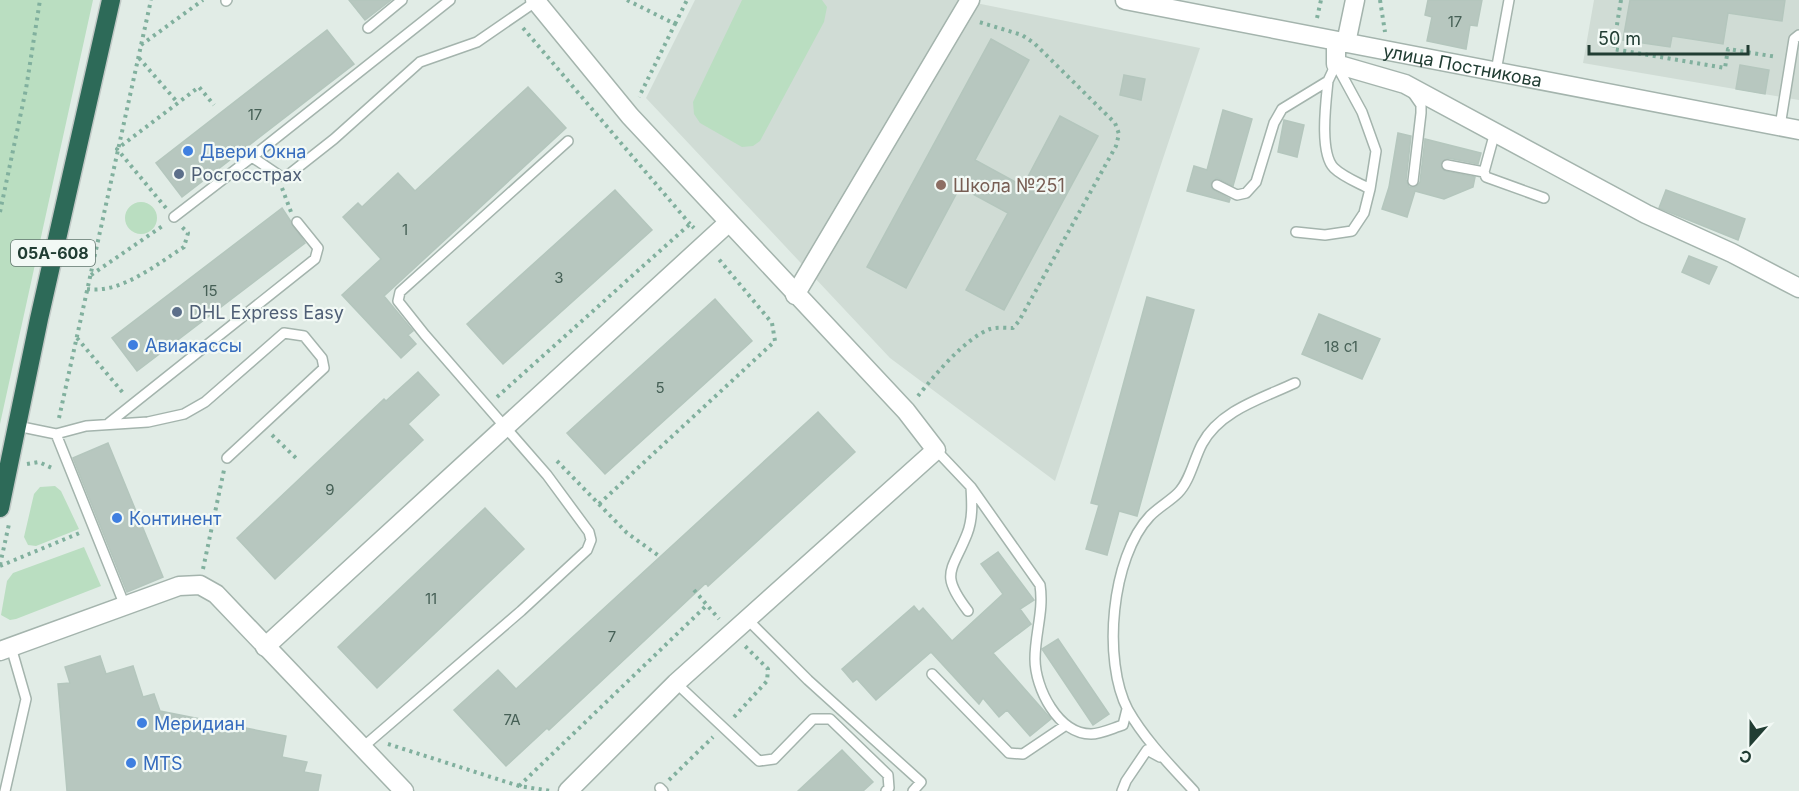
<svg xmlns="http://www.w3.org/2000/svg" width="1799" height="791" viewBox="0 0 1799 791" font-family="Inter,sans-serif">
<style>
.built{fill:#d0dcd5}
.green{fill:#badec1}
.building{fill:#b7c7bf;stroke:#b4c6bd;stroke-width:1.5}
.lines{fill:none;stroke-linecap:round;stroke-linejoin:round}
.lane-casing{stroke:#a4b4ad;stroke-width:12}
.street-casing{stroke:#a4b4ad;stroke-width:21}
.highway-casing{stroke:#c1c9c6;stroke-width:21}
.path{stroke:#81b09e;stroke-width:4;stroke-dasharray:3 4.5;stroke-linecap:butt}
.lane{stroke:#fff;stroke-width:9}
.street{stroke:#fff;stroke-width:18}
.highway{stroke:#2d6a58;stroke-width:18}
.shop-dot{fill:#3f7fe0;stroke:#f2f9f5;stroke-width:2}
.service-dot{fill:#5c6f8a;stroke:#f2f9f5;stroke-width:2}
.education-dot{fill:#8d6e63;stroke:#f2f9f5;stroke-width:2}
.labels{text-anchor:middle;dominant-baseline:central;stroke-width:4.5;stroke-linejoin:round;paint-order:stroke}
.number-label{font-size:15px;fill:#466056}
.shield{fill:#f2f9f5;stroke:#60756d;stroke-width:1.5}
.shield-label{font-size:16px;font-weight:bold;fill:#213d33}
.street-label{font-size:18px;fill:#213d33;stroke:#f2f9f5}
.shop-label{font-size:18px;fill:#366cbe;stroke:#f2f9f5;text-anchor:start}
.service-label{font-size:18px;fill:#4e5e75;stroke:#f2f9f5;text-anchor:start}
.education-label{font-size:18px;fill:#785e54;stroke:#f2f9f5;text-anchor:start}
</style>
<rect width="100%" height="100%" fill="#e1ece6"/>
<path class="built" d="M695 0H961L1200 48 1055 481 890 358 646 98Z
M1594 0H1799V100L1583 63Z"/>
<path class="green" d="M0 0H93L0 424Z
M742 0H822L827 7 824 22 760 141 753 146 742 147 700 123 694 114 693 102Z
M125 218a16 16 0 1 1 32 0a16 16 0 1 1-32 0Z
M55 486 61 491 79 529 36 546 28 545 24 537 34 494 40 487Z
M84 547 101 586 16 619 10 620 1 615 7 581 13 573Z"/>
<path class="building" d="M349 0H391L365 20Z
M1428 0H1482L1477 26 1470 25 1466 49 1427 41 1432 17 1425 15Z
M1630 0H1785L1782 21 1728 13 1723 44 1672 36 1670 47 1623 40Z
M327 30 354 64 182 197 156 163Z
M991 39 1029 60 975 160 1023 186 1060 116 1098 136 1004 310 966 290 1008 213 960 187 906 288 867 267Z
M1740 65 1769 70 1765 94 1736 89Z
M1124 75 1145 79 1141 100 1120 95Z
M528 87 566 128 384 296 413 331 408 335 416 344 401 358 342 295 381 259 343 217 358 203 362 207 398 173 415 191Z
M1223 110 1252 119 1233 186 1217 178 1211 183 1212 189 1230 199 1229 202 1187 191 1194 166 1207 170Z
M1284 120 1304 125 1297 157 1278 152Z
M1398 133 1411 136 1406 180 1409 187H1416L1420 182 1425 139 1481 153 1478 164 1448 158 1441 163 1445 171 1475 177 1473 187 1444 199 1415 191 1407 217 1382 209 1389 187Z
M615 190 652 230 503 364 467 324Z
M1666 190 1745 219 1738 240 1659 208Z
M282 208 305 243 137 371 112 338Z
M1689 256 1717 267 1709 284 1682 272Z
M1147 297 1194 310 1137 516 1119 511 1107 555 1086 549 1099 505 1091 503Z
M715 299 752 341 605 474 567 433Z
M1319 314 1380 339 1362 379 1302 354Z
M418 372 439 395 408 424 423 440 275 579 237 538 384 399 386 401Z
M818 412 855 452 708 586 706 583 549 730 547 728 506 766 454 710 498 670 516 689Z
M108 443 163 577 127 592 73 458Z
M485 508 524 549 377 688 338 647Z
M998 552 1034 600 1020 609 1031 624 993 653 1051 719 1030 736 1007 710 999 717 983 698 979 704 931 652 876 700 857 679 853 682 842 669 914 606 919 612 923 608 952 641 1003 594 981 564Z
M1058 639 1109 714 1093 725 1042 649Z
M100 656 106 674 133 666 143 697 154 694 160 711 286 736 282 757 307 762 304 772 321 775 318 791H67L58 684 70 683 65 667Z
M842 750 873 782 863 791H798Z"/>
<g class="lines">
<defs>
<path id="lane" d="M226 1 227 0
M368 28 402 0
M1337 66 1362 112 1376 151 1370 189
M1496 71 1509 0
M1412 92 1421 105V113L1413 181
M1780 126 1794 39 1799 35
M1495 132 1484 172 1486 177 1544 198
M252 157 450 0
M1447 165 1484 172
M1217 185 1237 195 1246 193 1256 182 1274 123 1282 109 1328 81 1336 64
M174 217 252 157 280 176H287L334 139 420 62 477 42 538 0
M1296 232 1325 235 1352 231 1364 213 1370 189C1359 183 1343 177 1334 168 1319 153 1326 101 1328 81
M109 423 315 259 318 248 297 222
M17 426 56 434
M936 450 971 487 1040 585C1044 611 1035 633 1035 659 1035 688 1058 734 1091 734 1101 734 1113 728 1123 725L1127 709
M125 606 56 434 86 426 148 422 184 414 205 402 284 333 304 336 322 358 324 368 227 458
M968 611C939 573 952 572 967 534 973 519 972 503 971 487
M747 619 808 680 921 782 913 791
M932 674 1009 753 1023 754 1066 725
M676 683 759 761 774 759 813 719H830L888 775 889 788 886 791
M363 747 521 611 587 550 591 540 589 532 547 475 425 335 398 301 400 292 568 141
M660 788 663 791
M5 791 26 699 11 647
M1122 791 1126 781 1147 750 1160 757
M1194 791C1171 766 1145 740 1128 710 1102 661 1111 557 1150 516 1159 507 1170 501 1178 493 1190 481 1194 459 1202 444 1220 410 1263 398 1295 383"/>
<g id="street">
<path d="M535 0 630 116 906 411 936 450 676 683 568 791"/>
<path id="s1" d="M1125 0 1799 130"/>
<path d="M1336 41V64L1405 84 1646 214 1732 253 1799 288"/>
<path d="M1346 43 1355 0"/>
<path d="M795 295 970 0"/>
<path d="M265 647 729 222"/>
<path d="M0 651 179 586 200 585 216 594 404 791"/>
</g>
<path id="highway" d="M0 508 39 319 111 0"/>
</defs>
<use href="#lane" class="lane-casing"/>
<use href="#street" class="street-casing"/>
<use href="#highway" class="highway-casing"/>
<path class="path" d="M627 0 675 24 639 97
M1380 0 1385 32
M1621 0 1613 49 1725 68 1728 49 1777 57
M1317 18 1321 0
M675 24 687 0
M523 28 690 224
M141 45 203 0
M139 58 178 103
M282 188 291 212
M166 208 117 149 199 87 214 105
M0 212 26 89 40 0
M91 275 164 225
M87 289C121 294 157 264 184 247L188 233 182 227
M77 338 124 394
M918 396C934 376 965 338 990 329 997 327 1006 328 1013 328L1019 321 1116 146 1119 134 1115 123 1034 43 1022 35 979 22
M497 397 690 224 694 228
M59 418 151 0
M272 435 297 459
M557 461 627 533 659 556
M27 464 39 462 54 469
M599 504 775 341 772 323 717 257
M0 565 9 524
M0 566 82 532
M203 569 224 470
M694 590 719 619
M734 717 767 681 768 669 745 646
M388 744 519 786 551 791
M669 780 713 737
M519 786 707 605"/>
<use href="#lane" class="lane"/>
<use href="#street" class="street"/>
<use href="#highway" class="highway"/>
</g>
<g class="shop-dot">
<circle cx="188" cy="151" r="6"/>
<circle cx="133" cy="345" r="6"/>
<circle cx="117" cy="518" r="6"/>
<circle cx="142" cy="723" r="6"/>
<circle cx="131" cy="763" r="6"/>
</g>
<g class="service-dot">
<circle cx="179" cy="174" r="6"/>
<circle cx="177" cy="312" r="6"/>
</g>
<circle class="education-dot" cx="941" cy="185" r="6"/>
<g class="labels">
<g class="number-label">
<text x="1455" y="21">17</text>
<text x="255" y="114">17</text>
<text x="405" y="229">1</text>
<text x="559" y="277">3</text>
<text x="210" y="290">15</text>
<text x="1341" y="346">18 с1</text>
<text x="660" y="387">5</text>
<text x="330" y="489">9</text>
<text x="431" y="598">11</text>
<text x="612" y="636">7</text>
<text x="512" y="719">7А</text>
</g>
<rect class="shield" x="11" y="240" width="84" height="26" rx="4.5"/>
<g class="shield-label">
<text x="53" y="253">05А-608</text>
</g>
<g class="street-label">
<text stroke="none"><textPath href="#s1" startOffset="344">улица Постникова</textPath></text>
</g>
<g class="shop-label">
<text x="200" y="151">Двери Окна</text>
<text x="145" y="345">Авиакассы</text>
<text x="129" y="518">Континент</text>
<text x="154" y="723">Меридиан</text>
<text x="143" y="763">MTS</text>
</g>
<g class="service-label">
<text x="191" y="174">Росгосстрах</text>
<text x="189" y="312">DHL Express Easy</text>
</g>
<g class="education-label">
<text x="953" y="185">Школа №251</text>
</g>
</g>
<g transform="translate(1751 743) rotate(201)" stroke="#f2f9f5" stroke-width="4.5" paint-order="stroke">
<path d="M0-4.5L10 22L0 15L-10 22Z" fill="#213d33"/>
<text y="-9" font-size="16" font-weight="bold" text-anchor="middle" fill="#213d33">С</text>
</g>
<path d="M1589 45v9h159v-9" fill="none" stroke="#213d33" stroke-width="3"/>
<text x="1598" y="45" font-size="18" fill="#213d33" stroke="#f2f9f5" stroke-width="4.5" paint-order="stroke">50 m</text>
</svg>
